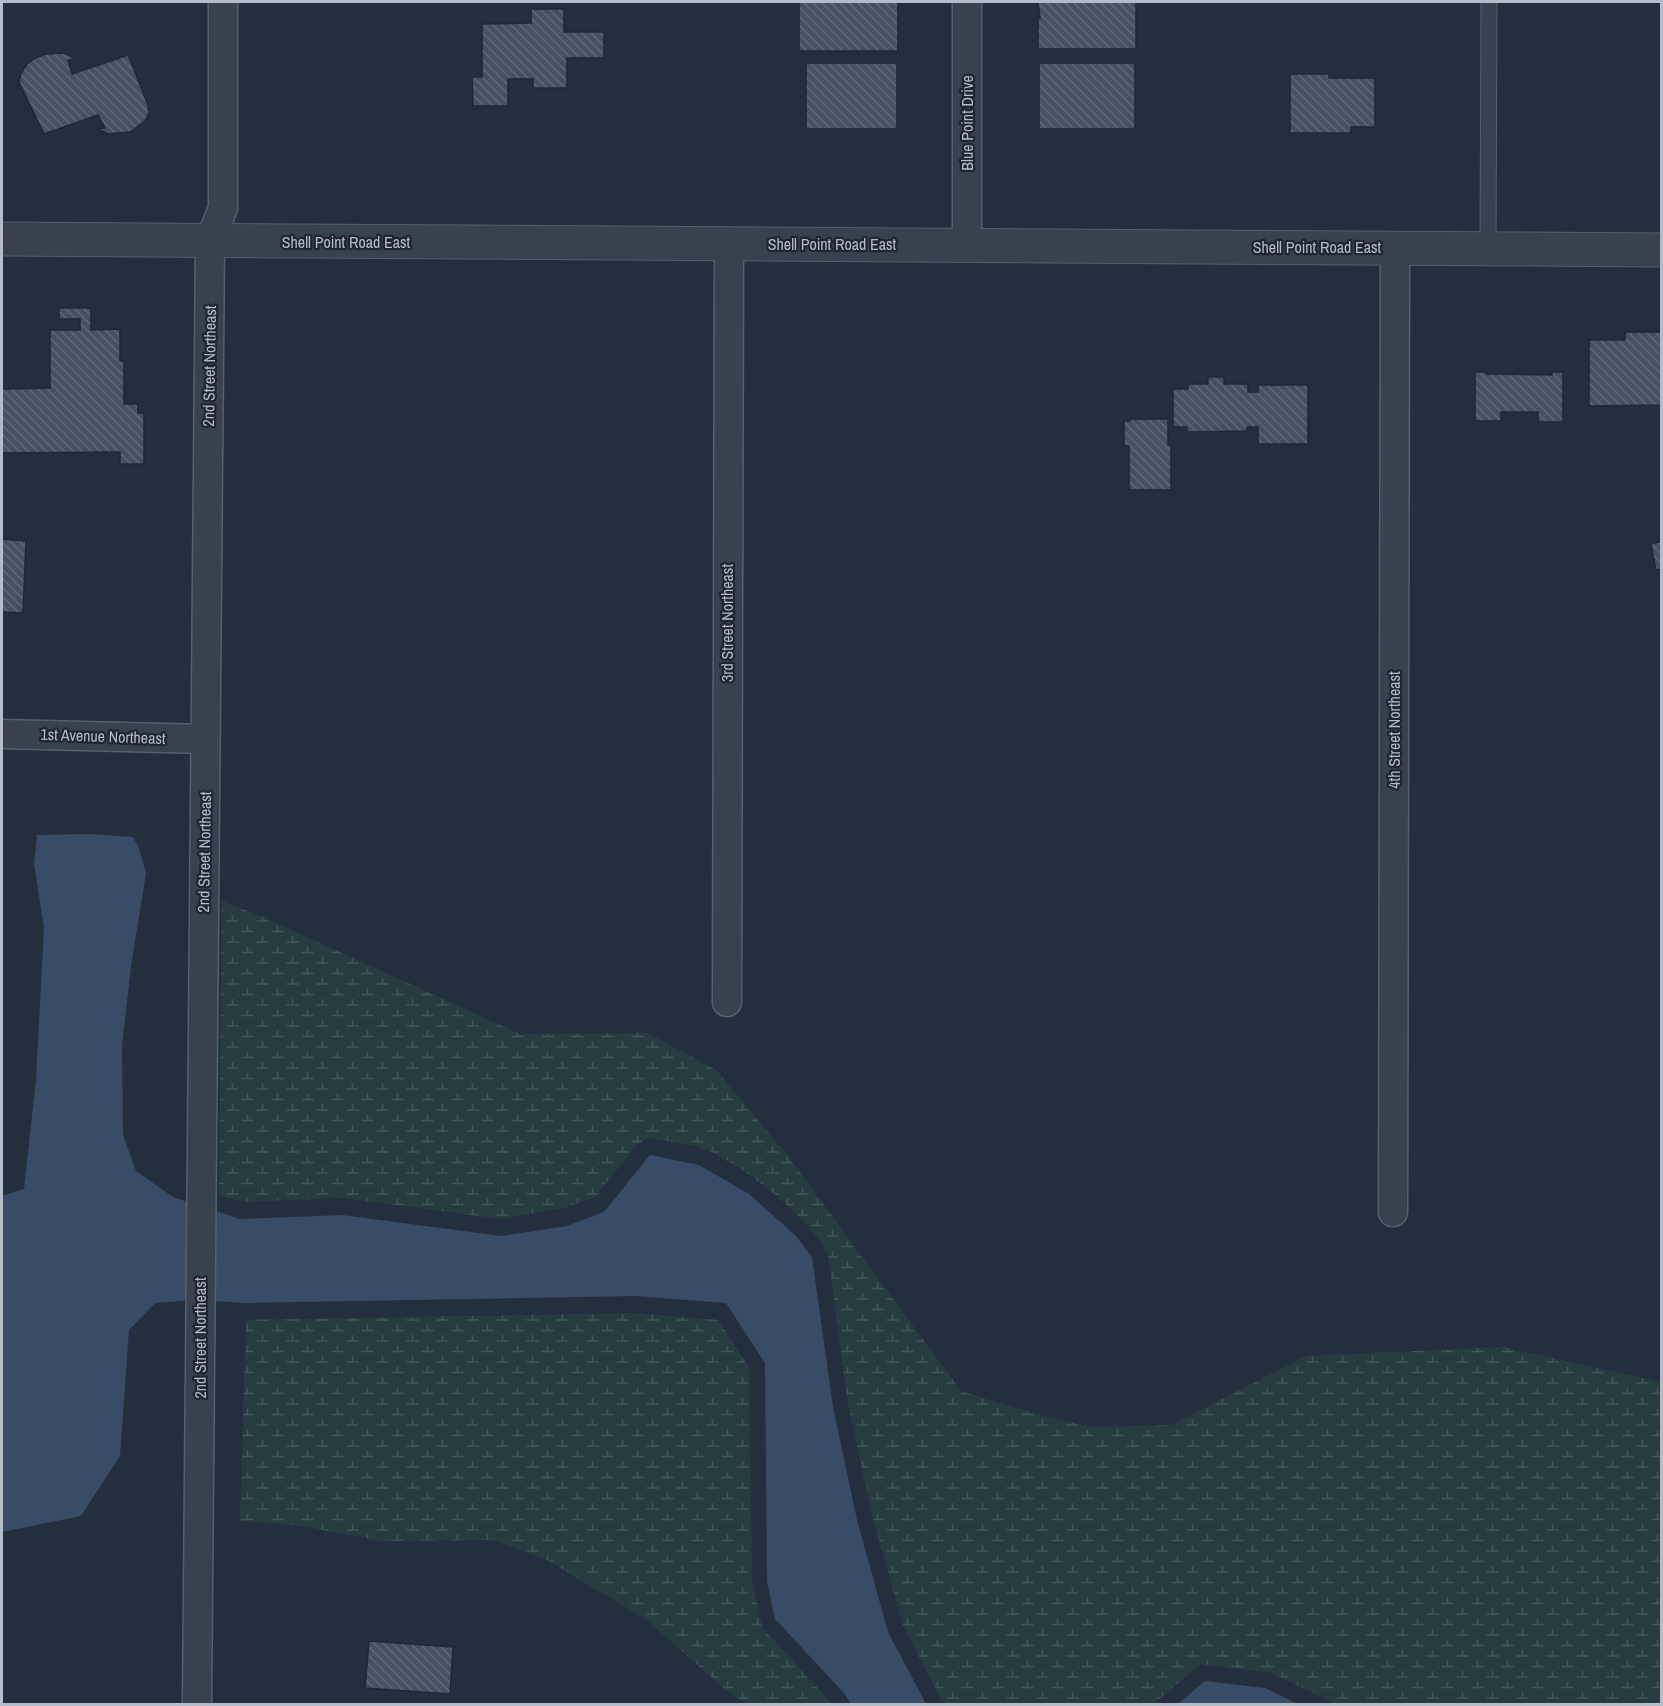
<svg xmlns="http://www.w3.org/2000/svg" width="1663" height="1706" viewBox="0 0 1663 1706" font-family="'Archivo Narrow',sans-serif">
<style>
.wetland{fill:url(#wetland-marsh)}
.water{fill:#394c67}
.building{fill:url(#building-back-hatch);stroke:#1f2835;stroke-width:1.5}
.lines{fill:none;stroke-linecap:round;stroke-linejoin:round}
.service-casing{stroke:#565f6c;stroke-width:17}
.minor-casing{stroke:#565f6c;stroke-width:31}
.tertiary-casing{stroke:#565f6c;stroke-width:35}
.service{stroke:#38414e;stroke-width:15}
.minor{stroke:#38414e;stroke-width:28}
.tertiary{stroke:#38414e;stroke-width:33}
.labels{text-anchor:middle;dominant-baseline:central;stroke-width:4.5;stroke-linejoin:round;paint-order:stroke}
.street-label{font-size:16px;fill:#b4bcc9;stroke:#1d2633}
</style>
<defs>
<pattern id="wetland-marsh" width="20" height="14" patternUnits="userSpaceOnUse" patternTransform="scale(1.5)"><rect width="20" height="14" fill="#263c3f"/><path d="M1 5h8M5 5V1M11 12h8M15 12V8" fill="none" stroke="#435659"/></pattern>
<pattern id="building-back-hatch" width="6" height="6" patternUnits="userSpaceOnUse" patternTransform="scale(1.5)"><rect width="6" height="6" fill="#455162"/><path d="M-1 5l2 2M0 0l6 6M5-1l2 2" fill="none" stroke="#5d6877"/></pattern>
</defs>
<rect width="100%" height="100%" fill="#242f3e"/>
<path class="wetland" d="M222 901 263 917 520 1034 648 1033 716 1070 785 1152 961 1391 1029 1412 1089 1427 1172 1425 1306 1356 1502 1347 1661 1382V1704H1335L1272 1673 1201 1664 1153 1704H943L903 1625 872 1515 848 1404 828 1255C812 1219 743 1165 707 1150 690 1143 669 1142 652 1138H647L638 1144 595 1197 564 1208 501 1219 344 1198 242 1202 219 1195Z
M636 1313 718 1320 749 1368 752 1581 762 1627 832 1704H748L728 1692 647 1620 549 1561 493 1540 381 1541 302 1526 240 1521 246 1320Z"/>
<path class="water" d="M90 834 133 837 139 848 146 873 131 966 122 1046 123 1135 136 1171 173 1197 240 1219 342 1215 501 1236 567 1226 604 1212 650 1155 699 1165 749 1194 796 1236 812 1257 833 1407 857 1520 888 1632 926 1704H851L844 1693 775 1619 767 1581 765 1363 726 1303 636 1296 246 1303 195 1300 155 1303 129 1330 120 1456 81 1516 2 1532V1196L24 1189 36 1080 44 927 34 864 37 835Z
M1205 1681 1265 1688 1298 1704H1178Z"/>
<path class="building" d="M799 2H898V51H799Z
M1038 2H1136V49H1038V18H1040Z
M531 9H564V32H604V58H567V88H533V79H508V106H473L472 77H482V24L531 23Z
M46 54 63 53 71 56 74 59 68 60 72 74 128 55 148 105 149 113 145 121 130 132 108 134 99 129 105 128 98 115 44 134 19 82 21 73 27 64 35 58Z
M806 63H897V129H806Z
M1039 63H1135V129H1039Z
M1290 74H1329V78H1375V127H1351V133H1290Z
M59 308H91V330L120 329V361H124V404H138V413H144V464H120V452L2 453V389L50 388V330H80V319H59Z
M1625 332H1662V405L1589 406V340H1625Z
M1475 372H1486V374L1552 375V372H1563V422H1538V412H1501V421H1475Z
M1208 377H1224V384H1248V392H1258V385H1308V444H1258V427H1247V431L1187 432V427H1173V389H1188V384H1208Z
M1130 419H1168V445H1171V490H1129V446H1124V421H1130Z
M2 539 26 541 23 613 2 612Z
M1662 541V569L1656 570 1651 544Z
M369 1641 453 1647 450 1694 365 1688Z"/>
<g class="lines">
<defs>
<path id="service" d="M1488 249 1489 2"/>
<path id="minor" d="M967 245V2
M2 734 205 739
M727 1002 729 243
M1393 1212 1395 248
M197 1704 210 241 223 208V2"/>
<path id="tertiary" d="M2 239 1662 250"/>
</defs>
<use href="#service" class="service-casing"/>
<use href="#minor" class="minor-casing"/>
<use href="#tertiary" class="tertiary-casing"/>
<use href="#service" class="service"/>
<use href="#minor" class="minor"/>
<use href="#tertiary" class="tertiary"/>
</g>
<g class="labels">
<g class="street-label">
<text transform="translate(967 123) rotate(-90)">Blue Point Drive</text>
<text x="346" y="242">Shell Point Road East</text>
<text x="832" y="244">Shell Point Road East</text>
<text x="1317" y="247">Shell Point Road East</text>
<text transform="translate(209 366) rotate(-89)">2nd Street Northeast</text>
<text transform="translate(727 623) rotate(-90)">3rd Street Northeast</text>
<text transform="translate(1394 730) rotate(-90)">4th Street Northeast</text>
<text transform="translate(103 736) rotate(2)">1st Avenue Northeast</text>
<text transform="translate(204 852) rotate(-89)">2nd Street Northeast</text>
<text transform="translate(200 1338) rotate(-90)">2nd Street Northeast</text>
</g>
</g>
<rect width="1663" height="1706" fill="none" stroke="#b4bcc9" stroke-width="6"/>
</svg>
